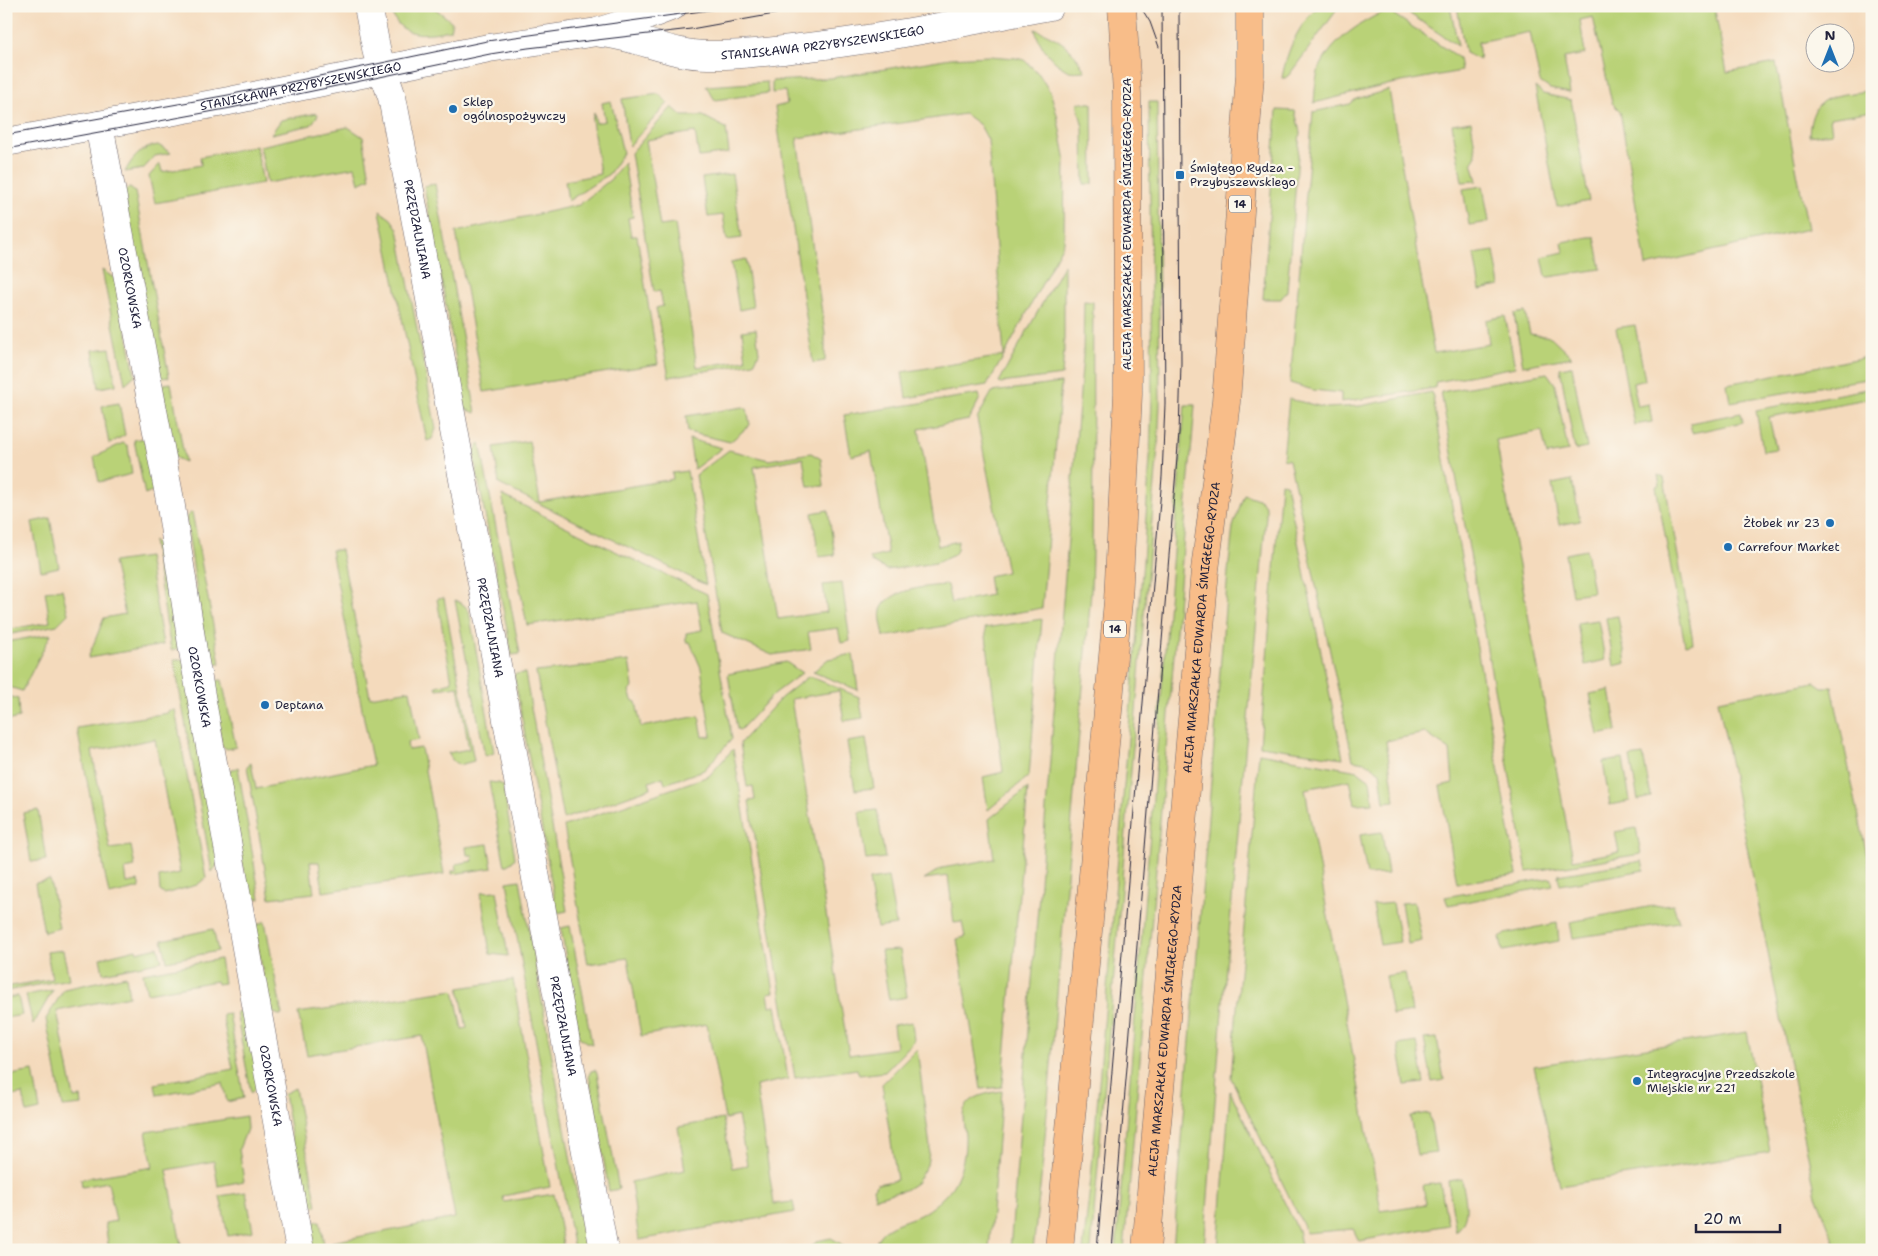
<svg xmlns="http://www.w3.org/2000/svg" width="1878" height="1256" viewBox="0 0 1878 1256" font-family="'Shantell Sans',sans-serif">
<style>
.green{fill:#b9d277;stroke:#6e7a59}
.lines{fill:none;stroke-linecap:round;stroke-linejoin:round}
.minor-casing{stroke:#6c6268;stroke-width:29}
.major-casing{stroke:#6c6268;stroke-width:29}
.minor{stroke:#fff;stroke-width:28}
.major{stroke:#f8bd89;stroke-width:28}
.tram{stroke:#22223b;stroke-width:1}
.poi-dot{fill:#1f6fb2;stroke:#fbf7ec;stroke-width:2}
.labels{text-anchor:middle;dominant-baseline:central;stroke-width:4.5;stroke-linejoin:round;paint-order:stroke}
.shield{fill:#fbf7ec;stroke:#636270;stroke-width:1}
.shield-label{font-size:11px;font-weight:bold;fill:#22223b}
.street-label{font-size:12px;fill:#22223b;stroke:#fbf7ec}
.poi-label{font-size:12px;fill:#22223b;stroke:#fbf7ec;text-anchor:start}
</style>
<rect width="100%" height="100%" fill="#fbf7ec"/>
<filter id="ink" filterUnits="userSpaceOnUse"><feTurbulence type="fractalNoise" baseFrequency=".02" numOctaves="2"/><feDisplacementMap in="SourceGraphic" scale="10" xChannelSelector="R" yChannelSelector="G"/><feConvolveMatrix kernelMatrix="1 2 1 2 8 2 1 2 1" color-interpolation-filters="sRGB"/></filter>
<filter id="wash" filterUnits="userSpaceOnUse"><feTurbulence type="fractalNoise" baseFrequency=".0096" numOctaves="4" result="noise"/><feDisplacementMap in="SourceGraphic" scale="20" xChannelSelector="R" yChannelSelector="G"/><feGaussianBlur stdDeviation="1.12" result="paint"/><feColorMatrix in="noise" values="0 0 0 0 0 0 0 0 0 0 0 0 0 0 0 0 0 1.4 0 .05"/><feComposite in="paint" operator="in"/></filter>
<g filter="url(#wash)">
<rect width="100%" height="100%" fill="#f4dabc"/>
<path class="green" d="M390 6H432L452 22 450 30C425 35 397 40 390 6Z
M1319 6H1337L1334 14 1289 75 1285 78H1282C1287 50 1298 25 1319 6Z
M1398 6H1450L1458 46Z
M1457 6H1714L1727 72 1776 63 1808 229 1646 266 1620 111 1612 103 1593 17 1580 20 1585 54 1564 58 1570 93 1550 89 1540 82 1530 32 1478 42 1480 60 1465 53Z
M1387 10 1459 58 1461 71 1391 84 1314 103C1315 93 1315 82 1318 72 1331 40 1358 24 1387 10Z
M1035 29C1060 39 1072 47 1085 71 1079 71 1071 73 1065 69 1052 62 1038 44 1035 29Z
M989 56 1016 58 1024 60 1039 74 1051 94 1057 115 1065 156 1064 242 1004 356 987 385 906 398 902 372 1004 356 988 140 980 125 965 114 797 138 825 334V361L813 363 775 107 787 104 785 91 772 93V81L831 78 951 58Z
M767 82 768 93 715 100 706 86Z
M1535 87 1543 94 1571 100 1589 201 1557 207Z
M1389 90 1434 353 1489 344 1486 320 1505 316 1515 367 1436 382 1435 388 1341 402V393L1313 390 1290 383 1313 112 1350 104 1356 99Z
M1872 90V111L1830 118 1832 133 1809 136C1811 91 1836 97 1872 90Z
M659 94 668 103 629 146 622 99Z
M611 101 623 153 609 174 568 201 565 181 600 174 592 120 594 112 596 123 605 121 602 103Z
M1149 102H1157L1160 404 1158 447 1091 1250H1083L1091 1178 1143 561 1150 458 1152 396Z
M1077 103H1092L1093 184H1084L1083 127Z
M672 107 682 116H703L726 128 729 153 699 157 695 132 646 140 660 226 675 224 697 367 746 360 742 331 756 329 759 353 754 363 669 377 656 308 663 306 660 291 654 292 631 153Z
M1277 110 1295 111 1300 132 1287 291 1281 299H1263Z
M317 113 318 115 311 125 271 134 281 120Z
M1471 121 1476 155 1472 162 1477 181 1462 182 1452 124Z
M348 127 363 137 370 178 359 183 355 167 267 183 260 146Z
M158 145 171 153 155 156 143 169 125 172C132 158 142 147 158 145Z
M256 146 263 183 155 203 149 176 160 164 162 172 201 165 200 157Z
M624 162 633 217 628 218 631 236H637L658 364 484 392 456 232 579 205 611 179Z
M732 174 742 238 727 240 723 215 708 217 702 178Z
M435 184 476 413 465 409 424 186Z
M1483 186 1489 222 1469 225 1463 189Z
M130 188 135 192 169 377 155 379 123 190Z
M380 211 391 219 398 229 436 429 432 439 427 441Z
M1589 237H1595L1601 269 1549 277 1546 276 1542 257 1564 252 1562 242Z
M1494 251 1500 286 1480 290 1474 254Z
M746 259 753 307 739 310 731 262Z
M1064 264V350L1062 375 1001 383 999 382Z
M102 270 117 280 135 375 125 384Z
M1084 301 1093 302C1092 399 1094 495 1091 592L1043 1160 1033 1250H1010L1083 356Z
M1525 312 1530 334 1551 337 1572 357 1523 366 1514 314Z
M1635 325 1645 380 1633 383 1638 406 1649 404 1652 422 1634 425 1616 328Z
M110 348 116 385 99 388 93 350Z
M1872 356V378L1730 402 1727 384Z
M1572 366 1587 448 1575 450 1560 368Z
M1547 373 1555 384 1568 451 1547 455 1542 431 1496 440 1573 860 1619 852 1615 832 1636 828 1641 854 1527 872 1441 392Z
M171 383 185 462 176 458 168 450 157 385Z
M1061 383 1042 608 884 637C883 629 879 617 881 610 888 589 929 586 947 585L951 603 991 595 988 576 1007 572 977 419 992 392Z
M1872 388V398L1769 417 1776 449 1763 451 1756 410Z
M1432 392 1517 875 1457 883 1440 786 1453 783 1450 750 1425 733 1386 741 1395 801 1384 802 1380 772 1365 762 1353 760 1293 477 1289 460 1283 459 1289 399 1327 408 1360 406Z
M979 394 980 398 969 420 919 429 938 546 958 541 957 550 954 555 936 563 887 570 872 562 870 558 888 554 871 451 851 456 844 415Z
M119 403 125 435 109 444 102 406Z
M1185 405H1195L1124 1250H1116Z
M743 407 747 409 750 425 730 442 688 432 686 416Z
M1741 413 1743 422 1692 433 1690 423Z
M145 438 156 490 145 495 134 440Z
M689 439 722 448 694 469Z
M529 441 540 502 673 479 672 473 687 471 706 585 499 484 494 447Z
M123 443 128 446 132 474 99 482 94 457Z
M480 443 520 654 512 655 473 452Z
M729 450 769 460 811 453 821 459 824 486 808 487 803 458 754 467 778 619 827 612 823 585 842 583 850 641 841 643 838 628 808 632 811 649 772 655 722 633 696 475Z
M1658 475 1664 478 1692 635 1693 643 1685 645 1656 486 1660 485Z
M1572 480 1580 521 1559 525 1552 484Z
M1281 483 1286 484 1343 758 1260 746Z
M1244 494 1261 500 1266 507V516L1220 1035 1204 1250H1173L1228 572 1233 527Z
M502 495 617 552 707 594 732 739 704 770 665 784 663 777 649 782 651 788 563 819 536 672 629 661 633 687 629 691 632 700 636 702 641 727 699 716 703 737 711 736 701 668 690 642H686V633L702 630 697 601 527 625Z
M828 510 835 555 819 557 812 513Z
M192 512 220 663 211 665 207 661 186 517Z
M50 518 59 567 41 571 32 522Z
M153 541 166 550 184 648 171 650Z
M331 550H341L370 697 410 690 419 740 407 742 408 750 421 748 444 874 323 892 319 862H310L314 893 270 898 247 766 251 763 256 789 373 765Z
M1586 550 1593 592 1572 595 1565 554Z
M148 557 163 645 88 658 104 618 125 614 113 562Z
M62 589 68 614 57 625 6 635V630L50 622 45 591Z
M444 598 474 761 459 765 453 761 448 753 469 749 458 686 437 689 436 686 452 682 437 599Z
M455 600 464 605 469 611 494 753 485 756Z
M1618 616 1626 663 1614 666 1606 618Z
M1042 619 1029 776 988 810 983 777 1003 772 985 628Z
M1598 620 1605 660 1585 665 1577 623Z
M51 634 22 691 6 686V642Z
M853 654 858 690 813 672 828 659Z
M184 659 221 860 212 872 174 660Z
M786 662 802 673 774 694 740 730 737 729 728 674Z
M525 673 567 911 557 913 514 674Z
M809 676 859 697 863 718 844 721 839 691 791 699 849 1055 896 1048 893 1025 912 1022 914 1041 885 1072 859 1075 857 1069 795 1078 749 801 755 800 753 786 747 787 740 743 781 698Z
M222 680 236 747 227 749 222 746 211 681Z
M1815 682 1822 687H1832L1872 880V1250H1838L1816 1196 1718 700Z
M1610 690 1617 731 1598 735 1590 694Z
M6 695 18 699 19 718 6 721Z
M175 710 206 878 197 885 164 894 160 891 159 877 180 873 155 739 92 751 110 849 131 846 135 867 125 869 127 883 138 881 140 888 109 895 77 728 168 713V711Z
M866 739 874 788 855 790 847 742Z
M733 749 774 992 768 993 770 1006 776 1005 788 1079 756 1086 774 1204 793 1202 795 1212 639 1240 631 1182 685 1170 678 1127 723 1119 732 1168 747 1165 738 1116 725 1119 707 1024 641 1036 628 958 588 964 564 826 709 776Z
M1259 753 1358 771 1370 780 1373 803 1355 804 1350 780 1305 789 1381 1211 1426 1204 1423 1185 1440 1183 1448 1225 1359 1241 1353 1229 1305 1233 1304 1227 1231 1078Z
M1643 755 1651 797 1638 800 1630 757Z
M1623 759 1630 801 1610 805 1603 762Z
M238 767 260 899 251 897 247 889 227 773Z
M489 782 498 783 503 785 515 858 512 862 505 866Z
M1028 788 1003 1082 1002 1087 981 1089 957 939 965 937 962 922 954 923 948 876 924 879 942 868 994 859 989 819Z
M38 810 46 860 31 862 23 813Z
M877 810 885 858 866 860 859 812Z
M1382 832 1388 874 1367 875 1360 835Z
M488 844 492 868 452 874V871L457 870 456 864 473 861 472 855H467L466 847Z
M1642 861 1644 870 1560 885 1558 875Z
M888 877 896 925 877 928 869 880Z
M1551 878 1553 886 1448 905 1445 897Z
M50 880 59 928 44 932 35 883Z
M520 880 587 1250H574L507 882Z
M497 891 508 956 490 954 481 892Z
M1414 902 1422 941 1408 944 1401 903Z
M1393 903 1400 942 1380 945 1373 905Z
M1673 904 1679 922 1573 938 1570 922 1653 906Z
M265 921 282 1015H279L269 1011 255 926Z
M1557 923 1559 941 1503 951 1500 938 1505 934Z
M570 926 592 1044 586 1042 579 1037 561 928Z
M213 929 218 951 167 961 162 940Z
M158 947 162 961 103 973 100 958 136 949 137 952Z
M63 950 69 979 6 991V987L52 979 47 952Z
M900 950 907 997 889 1000 881 951Z
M220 959 224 983 217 984 216 981 147 993 143 973Z
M1405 973 1412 1012 1392 1015 1385 976Z
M126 976 129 996 57 1011 74 1098 81 1097 82 1105 63 1107 46 1019 64 989Z
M513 980 550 1187 503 1196 504 1202 554 1194 564 1250H333L332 1242 455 1218 422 1036 307 1055 298 1013 454 990 462 1029 467 1028 459 988Z
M53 990 33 1025 26 995Z
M18 996 22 1015 6 1018V998Z
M247 1010 260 1084 251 1093 236 1012Z
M229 1013 244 1098 227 1102 223 1083 157 1095 155 1084 233 1069 222 1014Z
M1747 1032 1770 1152 1560 1186 1534 1066Z
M1437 1038 1444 1080 1432 1082 1424 1039Z
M1417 1042 1424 1083 1405 1085 1398 1045Z
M917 1049 930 1147 927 1165 916 1183 905 1190 875 1198 873 1188 876 1186 877 1184 897 1180 882 1084Z
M595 1070 597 1073 619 1189 609 1191 589 1075 591 1071Z
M33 1071 40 1110 27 1113 23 1094 6 1097V1076Z
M295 1088 317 1206 303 1204 284 1094Z
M1002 1091 989 1250H875C876 1226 902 1223 920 1215 931 1209 945 1197 952 1187 960 1175 965 1157 965 1143 966 1134 963 1125 963 1116 964 1097 987 1093 1002 1091Z
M1230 1091 1298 1230 1302 1250 1218 1249Z
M1429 1113 1436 1153 1417 1155 1410 1116Z
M246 1116 247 1129 239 1149 244 1181 218 1186 214 1161 167 1170 182 1250H109L105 1223 116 1221 108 1182 82 1187 81 1179 153 1167 146 1132Z
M1462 1179C1465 1201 1472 1214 1456 1232L1448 1181Z
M246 1192 253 1231 228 1236 220 1196Z
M320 1221 325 1250H312L307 1224Z
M831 1238 840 1243 846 1250H808L817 1241Z"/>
</g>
<g filter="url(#ink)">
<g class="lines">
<defs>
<g id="minor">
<path id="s1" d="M368 6 377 53 392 97 415 217 604 1250"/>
<path id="s2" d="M601 33C638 36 670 55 708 55 735 56 764 52 791 49 878 40 964 22 1050 6"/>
<path id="s3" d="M99 125 170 500 193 651 300 1250"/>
<path id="s4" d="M6 142 229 101 489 48 597 32 636 20 673 6"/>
</g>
<g id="major">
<path d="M1059 1250 1118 601 1128 394 1127 94 1122 6"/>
<path id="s5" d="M1146 1250 1205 570 1226 402 1250 75V6"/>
</g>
</defs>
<use href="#minor" class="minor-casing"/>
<use href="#major" class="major-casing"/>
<use href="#minor" class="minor"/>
<use href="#major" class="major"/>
<path class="tram" d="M1140 6 1150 22 1159 47
M6 135 228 95 487 41 738 6
M6 149 231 108 490 54 528 48 691 29 819 6
M1097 1250 1162 477 1165 404 1162 6
M1112 1250 1179 434 1181 363 1179 6"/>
</g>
</g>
<g class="poi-dot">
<circle cx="453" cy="109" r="5"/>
<rect x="1175" y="170" width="10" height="10" rx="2.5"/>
<circle cx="1830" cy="523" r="5"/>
<circle cx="1728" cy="547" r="5"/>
<circle cx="265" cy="705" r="5"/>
<circle cx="1637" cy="1081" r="5"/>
</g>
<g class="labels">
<g class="shield">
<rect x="1229" y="195.5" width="22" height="17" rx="4"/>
<rect x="1104" y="620.5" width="22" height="17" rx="4"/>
</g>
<g class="shield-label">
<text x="1240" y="204">14</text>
<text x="1115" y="629">14</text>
</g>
<g class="street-label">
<text stroke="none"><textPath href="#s2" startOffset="225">STANISŁAWA PRZYBYSZEWSKIEGO</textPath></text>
<text stroke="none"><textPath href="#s4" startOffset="300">STANISŁAWA PRZYBYSZEWSKIEGO</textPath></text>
<text transform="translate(1127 224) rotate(-90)">ALEJA MARSZAŁKA EDWARDA ŚMIGŁEGO-RYDZA</text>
<text stroke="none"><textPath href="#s1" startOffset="229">PRZĘDZALNIANA</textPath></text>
<text stroke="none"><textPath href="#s3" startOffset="166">OZORKOWSKA</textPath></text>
<text stroke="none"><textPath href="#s1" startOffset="634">PRZĘDZALNIANA</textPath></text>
<text stroke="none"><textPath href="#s5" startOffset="625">ALEJA MARSZAŁKA EDWARDA ŚMIGŁEGO-RYDZA</textPath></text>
<text stroke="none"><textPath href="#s3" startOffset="571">OZORKOWSKA</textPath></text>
<text stroke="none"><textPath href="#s1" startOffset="1039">PRZĘDZALNIANA</textPath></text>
<text stroke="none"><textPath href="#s5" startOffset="220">ALEJA MARSZAŁKA EDWARDA ŚMIGŁEGO-RYDZA</textPath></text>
<text stroke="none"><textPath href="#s3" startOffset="976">OZORKOWSKA</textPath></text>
</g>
<g class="poi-label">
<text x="463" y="102">Sklep<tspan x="463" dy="14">ogólnospożywczy</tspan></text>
<text x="1190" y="168">Śmigłego Rydza -<tspan x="1190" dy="14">Przybyszewskiego</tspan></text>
<text x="1820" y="523" text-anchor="end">Żłobek nr 23</text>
<text x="1738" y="547">Carrefour Market</text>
<text x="275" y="705">Deptana</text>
<text x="1647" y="1074">Integracyjne Przedszkole<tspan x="1647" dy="14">Miejskie nr 221</tspan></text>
</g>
</g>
<rect width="1878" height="1256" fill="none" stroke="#fbf7ec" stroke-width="25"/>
<g transform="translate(1830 48)"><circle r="24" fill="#fbf7ec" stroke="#a4a2a5"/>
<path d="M0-4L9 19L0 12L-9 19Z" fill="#1f6fb2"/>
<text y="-8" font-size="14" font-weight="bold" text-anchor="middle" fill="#22223b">N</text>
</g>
<path d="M1696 1224v8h84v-8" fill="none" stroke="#22223b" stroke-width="2.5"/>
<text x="1703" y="1224" font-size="15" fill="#22223b" stroke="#fbf7ec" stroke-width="4" paint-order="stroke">20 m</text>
</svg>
